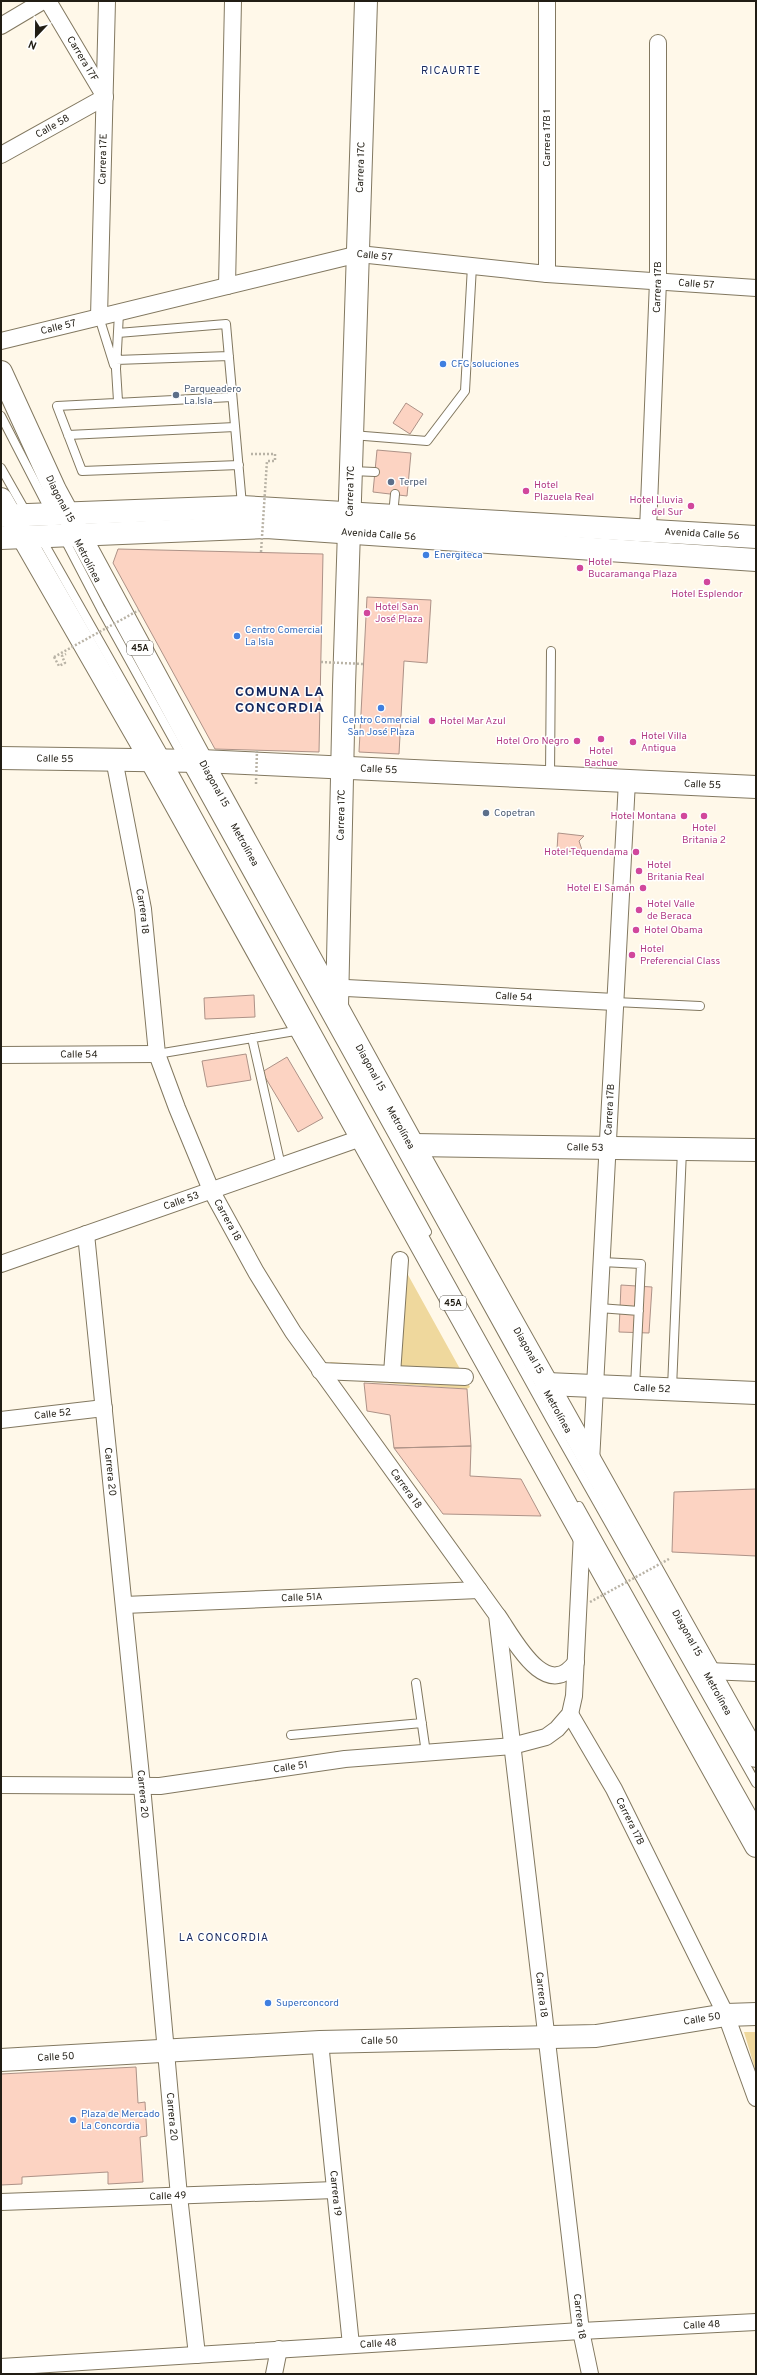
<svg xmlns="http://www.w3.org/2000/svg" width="757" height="2375" viewBox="0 0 757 2375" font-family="Overpass,sans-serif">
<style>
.green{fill:#efd89d}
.building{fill:#fcd3c2;stroke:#ad9287}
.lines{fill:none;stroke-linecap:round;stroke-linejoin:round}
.lane-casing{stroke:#827860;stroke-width:10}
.street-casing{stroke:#827860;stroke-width:18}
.secondary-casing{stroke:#827860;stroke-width:24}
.primary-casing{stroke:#827860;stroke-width:24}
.path{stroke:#b9b3a6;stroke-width:2.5;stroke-dasharray:2 2;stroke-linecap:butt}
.lane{stroke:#fff;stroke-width:8}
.street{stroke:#fff;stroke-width:16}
.secondary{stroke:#fff;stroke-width:22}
.primary{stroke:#fff;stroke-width:22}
.path-bridge{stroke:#b9b3a6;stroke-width:2.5;stroke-dasharray:2 2;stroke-linecap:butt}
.shop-dot{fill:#3f7fe0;stroke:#fff;stroke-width:1.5}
.service-dot{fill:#5c6f8a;stroke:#fff;stroke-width:1.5}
.hotel-dot{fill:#d1479c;stroke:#fff;stroke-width:1.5}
.labels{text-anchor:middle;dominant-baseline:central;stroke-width:3;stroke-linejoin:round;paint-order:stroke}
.shield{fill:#fff;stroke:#64615a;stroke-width:1}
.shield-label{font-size:9px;font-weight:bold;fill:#211d14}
.street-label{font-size:10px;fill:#211d14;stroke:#fff}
.shop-label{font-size:10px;fill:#366cbe;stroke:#fff;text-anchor:start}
.service-label{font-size:10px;fill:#4e5e75;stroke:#fff;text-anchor:start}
.hotel-label{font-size:10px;fill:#b23c85;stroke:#fff;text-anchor:start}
.neighbourhood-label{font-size:11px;letter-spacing:1px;fill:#17295f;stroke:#fff}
.district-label{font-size:14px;font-weight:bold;letter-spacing:1px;fill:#17295f;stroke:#fff}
</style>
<rect width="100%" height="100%" fill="#fff8e9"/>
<path class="green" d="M397 1255 470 1387 467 1389 344 1380 330 1362 386 1366Z
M744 2032H756V2072Z"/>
<path class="building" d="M406 403 423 414 410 434 393 423Z
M377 450 411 453 407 496 373 492Z
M118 549 323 554 319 752 215 749 113 563Z
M367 597 431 600 427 663 404 661 399 754 359 752Z
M558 833 584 836 579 841 583 853 557 850Z
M254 995 255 1017 205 1019 204 998Z
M246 1054 251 1080 207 1087 202 1061Z
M287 1057 323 1118 298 1132 262 1072Z
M621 1285 652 1287 649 1333 619 1332Z
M364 1383 467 1389 471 1446 394 1448 390 1415 367 1411Z
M471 1446 470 1476 521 1479 541 1516 443 1514 394 1448Z
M756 1489V1556L672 1552 674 1492Z
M136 2067 138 2103 145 2102 147 2136 140 2137 143 2182 108 2184V2172L22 2177V2184L1 2185V2074Z"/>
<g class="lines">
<defs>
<path id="lane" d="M99 317 114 365
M118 333 226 324 242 505
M116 360 229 356
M232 397 57 406 82 471 239 465
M118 401 116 369 119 313
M1 416 51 513
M68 435 235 427
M352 435 427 441 465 391 472 266
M1 468 26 512
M352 471 375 472
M393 515 395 494
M41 538 167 760 427 1232
M64 538 101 609 550 1419 756 1783
M550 776 551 651
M615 1002 700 1006
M252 1038 281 1166
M157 1054 301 1030
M602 1262 641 1264 635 1387
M599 1308 639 1311
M672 1388 682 1150
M579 1506 756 1821
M416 1683 426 1753
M291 1735 422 1723"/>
<g id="street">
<path d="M1 26 43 1"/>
<path id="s1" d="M1 155 105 97 48 1"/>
<path d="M547 274V1"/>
<path d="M227 286 233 1"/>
<path id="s2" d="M99 317 107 1"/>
<path id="s3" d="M1 341 359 254 547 274 756 288"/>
<path id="s4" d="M648 530 658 281V43"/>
<path id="s5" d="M114 759 143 909 157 1054 177 1108 211 1190 256 1272 293 1332 497 1615 581 2331 590 2374"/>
<path id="s6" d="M327 987 615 1002"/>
<path id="s7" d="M1 1055 157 1054"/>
<path id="s8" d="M86 1234 142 1786 179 2196 197 2355"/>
<path id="s9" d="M1 1264 361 1138"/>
<path d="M320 1371 465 1377"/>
<path d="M392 1374 400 1260"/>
<path id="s10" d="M1 1420 104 1408"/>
<path id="s11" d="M591 1462 627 781"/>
<path id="s12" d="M124 1605 479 1590"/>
<path d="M498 1616C514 1639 546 1703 576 1662"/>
<path d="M708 1671 756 1673"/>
<path id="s13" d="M570 1714 614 1789 726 2015 756 2098"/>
<path id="s14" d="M1 1785 160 1786 345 1759 512 1746 546 1737 557 1729 570 1714 574 1696 582 1533"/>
<path id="s15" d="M320 2042 351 2345"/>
<path id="s16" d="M1 2202 335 2190"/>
<path id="s17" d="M1 2367 581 2331 756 2322"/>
<path d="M274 2374 279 2349"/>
</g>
<g id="secondary">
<path id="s18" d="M1 516 242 507 756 537"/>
<path id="s19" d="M1 538 266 527 756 560"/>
<path id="s20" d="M1 758 201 761 756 787"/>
<path id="s21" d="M337 1006 344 686 366 1"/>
<path id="s22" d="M413 1145 756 1150"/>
<path id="s23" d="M547 1384 756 1393"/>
<path id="s24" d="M1 2060 320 2042 596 2036 726 2015 756 2014"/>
</g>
<g id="primary">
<path id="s25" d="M1 372 55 490 207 771 413 1145 756 1756"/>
<path d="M1 499 151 760 756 1846"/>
</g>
</defs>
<use href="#lane" class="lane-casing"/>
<use href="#street" class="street-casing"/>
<use href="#secondary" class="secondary-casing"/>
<use href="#primary" class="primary-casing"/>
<path class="path" d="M251 454H275V461H267
M54 657 59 666 65 663 62 656 66 654"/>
<use href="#lane" class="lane"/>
<use href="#street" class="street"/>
<use href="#secondary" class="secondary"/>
<use href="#primary" class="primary"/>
<path class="path-bridge" d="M261 552 267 461
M54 657 139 610
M321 662 363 664
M256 784 257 750
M590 1602 669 1559"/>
</g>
<g class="shop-dot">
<circle cx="443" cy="364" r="4"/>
<circle cx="426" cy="555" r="4"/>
<circle cx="237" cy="636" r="4"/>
<circle cx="381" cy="708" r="4"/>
<circle cx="268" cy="2003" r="4"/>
<circle cx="73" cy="2120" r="4"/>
</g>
<g class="service-dot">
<circle cx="176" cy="395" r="4"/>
<circle cx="391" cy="482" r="4"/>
<circle cx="486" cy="813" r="4"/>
</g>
<g class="hotel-dot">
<circle cx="526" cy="491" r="4"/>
<circle cx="691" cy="506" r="4"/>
<circle cx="580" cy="568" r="4"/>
<circle cx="707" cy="582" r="4"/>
<circle cx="367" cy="613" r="4"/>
<circle cx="432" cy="721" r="4"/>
<circle cx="601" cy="739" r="4"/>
<circle cx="577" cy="741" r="4"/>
<circle cx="633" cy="742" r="4"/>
<circle cx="684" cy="816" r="4"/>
<circle cx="704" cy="816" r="4"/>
<circle cx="636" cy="852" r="4"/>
<circle cx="639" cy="871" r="4"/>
<circle cx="643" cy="888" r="4"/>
<circle cx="639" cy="910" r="4"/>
<circle cx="636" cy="930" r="4"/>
<circle cx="632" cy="955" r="4"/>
</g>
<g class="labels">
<g class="shield">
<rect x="127" y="641" width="26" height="14" rx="3"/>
<rect x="440" y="1296" width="26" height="14" rx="3"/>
</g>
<g class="shield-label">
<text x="140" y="648">45A</text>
<text x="453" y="1303">45A</text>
</g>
<g class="street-label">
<text transform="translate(82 59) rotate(59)">Carrera 17F</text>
<text stroke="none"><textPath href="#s1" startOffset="59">Calle 58</textPath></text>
<text transform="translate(547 138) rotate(-90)">Carrera 17B 1</text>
<text stroke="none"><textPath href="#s2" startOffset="158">Carrera 17E</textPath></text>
<text stroke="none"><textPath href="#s21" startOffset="839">Carrera 17C</textPath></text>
<text stroke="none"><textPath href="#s3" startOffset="384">Calle 57</textPath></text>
<text stroke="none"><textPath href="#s3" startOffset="707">Calle 57</textPath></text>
<text stroke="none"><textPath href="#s4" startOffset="243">Carrera 17B</textPath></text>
<text stroke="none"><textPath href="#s3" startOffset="59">Calle 57</textPath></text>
<text stroke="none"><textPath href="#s21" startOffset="515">Carrera 17C</textPath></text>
<text stroke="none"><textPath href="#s25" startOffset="140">Diagonal 15</textPath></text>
<text stroke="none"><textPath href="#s19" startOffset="378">Avenida Calle 56</textPath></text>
<text stroke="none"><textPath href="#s18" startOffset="702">Avenida Calle 56</textPath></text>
<text transform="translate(87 561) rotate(63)">Metrolínea</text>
<text stroke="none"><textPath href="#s20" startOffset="54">Calle 55</textPath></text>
<text stroke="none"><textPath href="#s20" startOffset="378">Calle 55</textPath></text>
<text stroke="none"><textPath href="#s25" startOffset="464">Diagonal 15</textPath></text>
<text stroke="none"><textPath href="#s20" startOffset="702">Calle 55</textPath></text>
<text stroke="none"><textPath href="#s21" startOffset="191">Carrera 17C</textPath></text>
<text transform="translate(244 845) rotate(61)">Metrolínea</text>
<text stroke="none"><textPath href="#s5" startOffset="155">Carrera 18</textPath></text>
<text stroke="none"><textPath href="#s6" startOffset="187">Calle 54</textPath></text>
<text stroke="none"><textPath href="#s7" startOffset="78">Calle 54</textPath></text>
<text stroke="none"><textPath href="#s25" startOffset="788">Diagonal 15</textPath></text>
<text stroke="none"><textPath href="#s11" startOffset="353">Carrera 17B</textPath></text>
<text transform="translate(400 1128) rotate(61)">Metrolínea</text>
<text stroke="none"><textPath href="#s22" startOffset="172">Calle 53</textPath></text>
<text stroke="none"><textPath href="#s9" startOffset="191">Calle 53</textPath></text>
<text stroke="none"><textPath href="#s5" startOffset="479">Carrera 18</textPath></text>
<text stroke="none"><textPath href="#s25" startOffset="1112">Diagonal 15</textPath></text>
<text stroke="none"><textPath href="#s23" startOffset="105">Calle 52</textPath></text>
<text transform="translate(557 1412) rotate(61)">Metrolínea</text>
<text stroke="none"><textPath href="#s10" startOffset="52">Calle 52</textPath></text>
<text stroke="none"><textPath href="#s8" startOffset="239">Carrera 20</textPath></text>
<text stroke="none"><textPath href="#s5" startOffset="802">Carrera 18</textPath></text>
<text stroke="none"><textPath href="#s12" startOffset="178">Calle 51A</textPath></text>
<text stroke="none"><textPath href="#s25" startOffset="1436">Diagonal 15</textPath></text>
<text transform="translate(717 1694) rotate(61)">Metrolínea</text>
<text stroke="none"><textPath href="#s14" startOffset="291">Calle 51</textPath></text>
<text stroke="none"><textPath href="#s8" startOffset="563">Carrera 20</textPath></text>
<text stroke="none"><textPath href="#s13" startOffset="123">Carrera 17B</textPath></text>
<text stroke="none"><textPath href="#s5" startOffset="1340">Carrera 18</textPath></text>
<text stroke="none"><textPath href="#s24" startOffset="703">Calle 50</textPath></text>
<text stroke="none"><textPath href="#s24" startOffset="379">Calle 50</textPath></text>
<text stroke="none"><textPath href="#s24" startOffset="55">Calle 50</textPath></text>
<text stroke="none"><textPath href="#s8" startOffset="887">Carrera 20</textPath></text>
<text stroke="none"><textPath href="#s15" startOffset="152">Carrera 19</textPath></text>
<text stroke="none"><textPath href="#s16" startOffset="167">Calle 49</textPath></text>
<text stroke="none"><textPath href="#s5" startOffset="1664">Carrera 18</textPath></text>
<text stroke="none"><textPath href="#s17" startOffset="702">Calle 48</textPath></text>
<text stroke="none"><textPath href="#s17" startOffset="378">Calle 48</textPath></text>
</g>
<g class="shop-label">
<text x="451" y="364">CFG soluciones</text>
<text x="434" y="555">Energiteca</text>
<text x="245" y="630">Centro Comercial<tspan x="245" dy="12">La Isla</tspan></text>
<text x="381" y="720" text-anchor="middle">Centro Comercial<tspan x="381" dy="12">San José Plaza</tspan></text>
<text x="276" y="2003">Superconcord</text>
<text x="81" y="2114">Plaza de Mercado<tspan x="81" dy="12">La Concordia</tspan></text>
</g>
<g class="service-label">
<text x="184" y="389">Parqueadero<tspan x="184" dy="12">La Isla</tspan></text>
<text x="399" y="482">Terpel</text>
<text x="494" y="813">Copetran</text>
</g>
<g class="hotel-label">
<text x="534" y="485">Hotel<tspan x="534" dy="12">Plazuela Real</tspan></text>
<text x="683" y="500" text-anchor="end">Hotel Lluvia<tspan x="683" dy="12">del Sur</tspan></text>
<text x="588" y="562">Hotel<tspan x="588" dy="12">Bucaramanga Plaza</tspan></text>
<text x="707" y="594" text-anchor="middle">Hotel Esplendor</text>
<text x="375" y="607">Hotel San<tspan x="375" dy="12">José Plaza</tspan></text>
<text x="440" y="721">Hotel Mar Azul</text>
<text x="641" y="736">Hotel Villa<tspan x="641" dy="12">Antigua</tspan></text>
<text x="569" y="741" text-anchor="end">Hotel Oro Negro</text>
<text x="601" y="751" text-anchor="middle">Hotel<tspan x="601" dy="12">Bachue</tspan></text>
<text x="676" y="816" text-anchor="end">Hotel Montana</text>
<text x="704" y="828" text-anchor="middle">Hotel<tspan x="704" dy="12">Britania 2</tspan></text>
<text x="628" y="852" text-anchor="end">Hotel Tequendama</text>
<text x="647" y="865">Hotel<tspan x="647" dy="12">Britania Real</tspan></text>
<text x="635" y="888" text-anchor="end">Hotel El Samán</text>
<text x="647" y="904">Hotel Valle<tspan x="647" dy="12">de Beraca</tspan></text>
<text x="644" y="930">Hotel Obama</text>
<text x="640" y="949">Hotel<tspan x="640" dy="12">Preferencial Class</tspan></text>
</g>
<g class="neighbourhood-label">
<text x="451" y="71">RICAURTE</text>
<text x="224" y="1938">LA CONCORDIA</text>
</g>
<g class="district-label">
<text x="280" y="692">COMUNA LA<tspan x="280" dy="16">CONCORDIA</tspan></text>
</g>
</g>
<rect width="757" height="2375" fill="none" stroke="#211d14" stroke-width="4"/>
<g transform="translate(36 36) rotate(202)" stroke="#ffffff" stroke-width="3" paint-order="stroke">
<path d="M0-3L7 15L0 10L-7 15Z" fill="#211d14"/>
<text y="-6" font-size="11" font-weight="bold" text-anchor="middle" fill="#211d14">N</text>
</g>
</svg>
